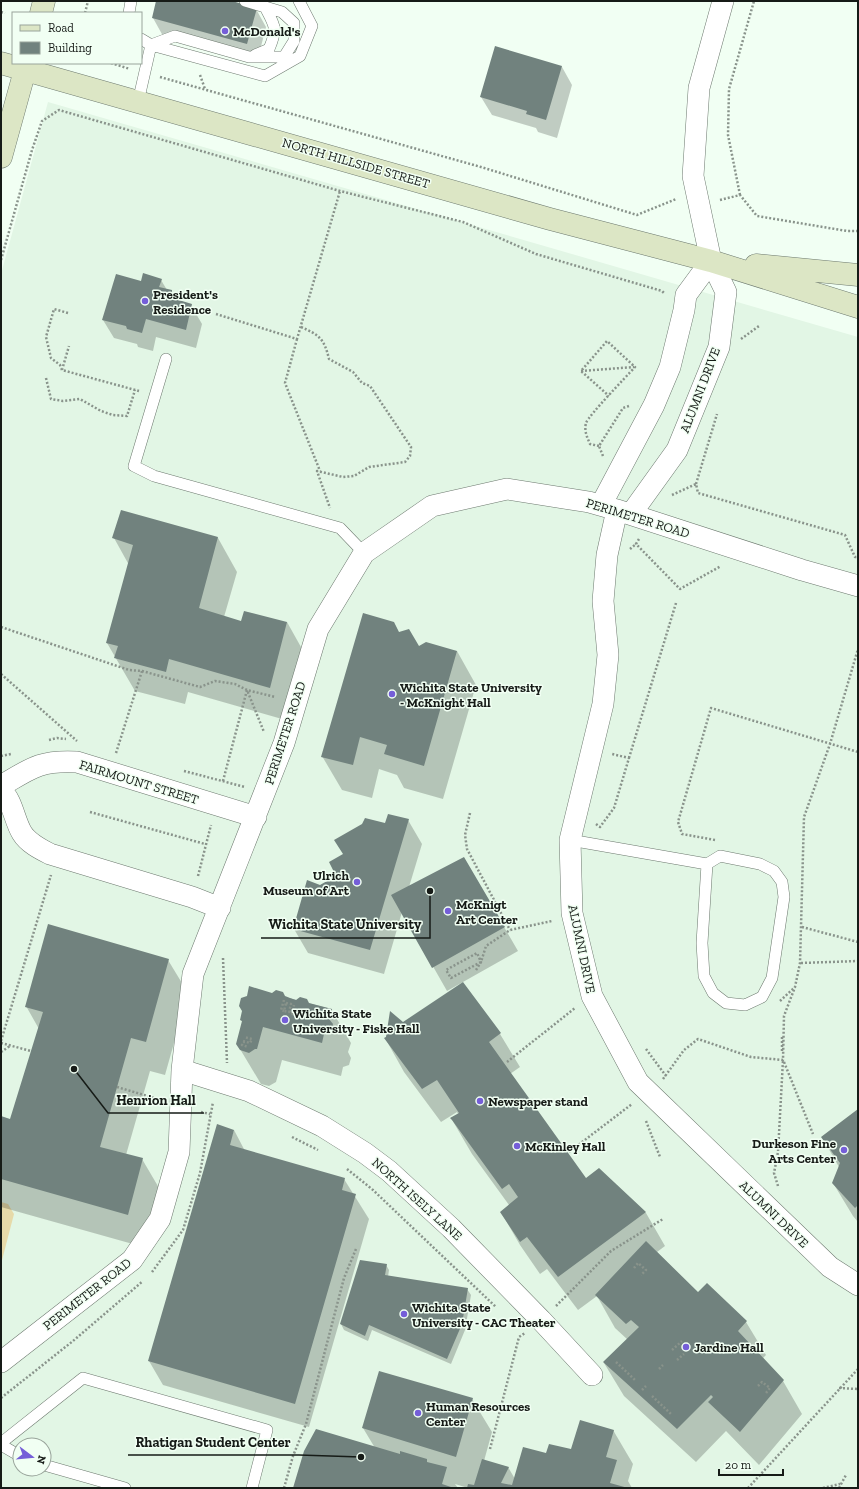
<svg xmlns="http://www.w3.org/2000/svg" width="859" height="1489" viewBox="0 0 859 1489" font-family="'Zilla Slab',serif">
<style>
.built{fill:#e2f6e5;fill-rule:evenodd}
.green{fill:#e6daa9}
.shadow{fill:#0003}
.building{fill:#71827e}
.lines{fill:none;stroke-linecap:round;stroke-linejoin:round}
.lane-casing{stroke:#6d796f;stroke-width:12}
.street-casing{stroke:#6d796f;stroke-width:22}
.secondary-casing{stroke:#6d796f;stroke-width:23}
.path{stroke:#89938b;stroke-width:2.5;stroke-dasharray:2 2;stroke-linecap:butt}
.lane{stroke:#fff;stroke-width:11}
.street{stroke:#fff;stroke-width:21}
.secondary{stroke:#dce6c5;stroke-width:22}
.poi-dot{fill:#755ed8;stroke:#f1fff3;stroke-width:1.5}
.labels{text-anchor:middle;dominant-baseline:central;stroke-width:3;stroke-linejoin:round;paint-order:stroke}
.poi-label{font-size:13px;font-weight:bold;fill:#161b17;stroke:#f1fff3;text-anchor:start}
.street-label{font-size:13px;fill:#161b17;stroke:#f1fff3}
.leader{fill:none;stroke:#161b17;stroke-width:1.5}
.callout-dot{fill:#161b17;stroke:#f1fff3;stroke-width:1.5}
.callout-label{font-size:14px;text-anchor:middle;font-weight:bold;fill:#161b17;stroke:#f1fff3;stroke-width:3;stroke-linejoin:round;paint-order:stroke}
</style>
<rect width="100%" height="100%" fill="#f1fff3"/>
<path class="built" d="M48 102 858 337V1488H1V274ZM20 1445H44V1469H20Z"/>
<path class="green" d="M1 1202 8 1204 14 1214 1 1264Z"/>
<path class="shadow" d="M157 1H228L256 9 266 27 257 62 163 36 153 18Z
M562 67 572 85 557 138 538 132 536 128 492 115 481 97Z
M161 280 167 290 171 291 177 301 191 305 202 324 196 348 156 337 153 351 138 347 137 344 114 338 103 320 141 283Z
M114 538H218L237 572 224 617 242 622H287L306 656 289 721 188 692 185 704 135 691 107 643 129 565Z
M400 633 419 647 457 651 476 685 443 799 404 788 397 775 379 769 372 798 342 790 322 756Z
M408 820 422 844 409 887 464 858 518 951 447 991 402 912 384 974 308 953 294 929 308 882 320 886 338 877 344 855 386 824Z
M168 960 188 993 165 1075 150 1071 126 1155 142 1159 162 1193 147 1248 1 1207V1117L11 1120 39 1029 26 1006Z
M463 984 500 1034 520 1067 510 1074 586 1180 599 1170 646 1213 665 1246 657 1252 698 1294 707 1284 746 1322 766 1355 763 1358 783 1381 802 1414 759 1465 726 1431 696 1462 624 1396 604 1363 628 1340 615 1328 597 1296 578 1310 547 1269 540 1274 520 1245 501 1212 509 1205 472 1154 451 1118 458 1114 457 1112 441 1122 404 1072 385 1038 403 1024Z
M285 997 331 1009 351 1043 348 1052 351 1058 349 1065 343 1067 341 1076 282 1060 276 1082 269 1086 261 1084 237 1044 243 1023 241 1020Z
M858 1110V1222L853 1216 833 1183 839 1167 822 1137Z
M234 1130 245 1151 344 1179 369 1219 309 1427 163 1385 149 1361Z
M386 1265 389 1270 388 1277 467 1289 471 1295 465 1330 451 1364 372 1330 368 1341 344 1330 341 1324Z
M472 1399 492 1432 484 1461 508 1467 515 1479 546 1454 572 1451 613 1430 633 1464 628 1481 632 1488H468L455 1484 458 1488H294L375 1448 363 1428Z"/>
<path class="building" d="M156 1H232L257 8 247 44 152 18Z
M495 46 562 66 546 120 526 114 527 111 480 97Z
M143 273 162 279 159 287 172 290V298L192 304 186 330 146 319 142 333 127 329 126 326 102 320 116 274 141 281Z
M121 510 218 537 199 608 241 621 244 611 287 622 270 688 169 659 166 672 114 658 118 646 106 643 133 545 112 538Z
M363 613 394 622 399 632 409 629 419 646 426 642 457 651 424 766 384 754 387 745 360 737 353 765 321 757Z
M388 814 409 819 370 950 293 929 307 880 320 885 336 876 329 862 343 854 334 840 362 824 365 818 385 823Z
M464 857 505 927 432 968 391 895Z
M48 924 169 959 146 1042 131 1038 100 1147 143 1158 128 1215 1 1179V1116L10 1119 43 1012 25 1007Z
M463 982 501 1033 489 1042 586 1178 599 1168 646 1212 558 1277 527 1237 520 1242 500 1212 518 1197 509 1184 502 1189 452 1120 450 1118 459 1113 437 1080 422 1089 384 1038 386 1037 390 1011 403 1022Z
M249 986 272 993 276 990 283 992 285 996 290 998 296 1000 300 997 307 999 309 1003 332 1009 329 1019 333 1024 330 1032 324 1034 322 1043 263 1027 257 1049H255L249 1053 240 1050 236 1044 242 1021 240 1020 242 1011 239 1006 241 998 247 996Z
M858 1109V1205L855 1208 832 1183 840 1163 821 1137Z
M217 1124 234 1130 230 1145 345 1178 342 1190 356 1194 295 1404 148 1361Z
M646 1241 698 1292 707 1283 747 1321 738 1331 784 1380 740 1432 708 1402 713 1397 711 1395 677 1429 603 1362 639 1327 631 1320 626 1324 595 1295Z
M360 1260 387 1264 385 1275 468 1288 462 1324 447 1359 369 1325 365 1336 340 1324Z
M379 1371 473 1398 456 1457 362 1428Z
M580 1420 614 1430 606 1457 617 1460 610 1483 628 1488H467L468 1484 474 1485 482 1459 509 1467 501 1483 512 1485 523 1447 546 1453 549 1444 571 1449Z
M316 1429 400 1454V1451L427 1459V1462L447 1467 442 1484 454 1488H293L304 1451Z"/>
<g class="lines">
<defs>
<path id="lane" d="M129 13 131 1
M141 39 151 45 265 76 300 56 312 26 299 1
M255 55 269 49C278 28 275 26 265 7
M138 102 151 45 175 36 249 57H284L294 41V23L282 12 245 1
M166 359 134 466 154 476 340 528 364 553
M570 840 707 864 720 856 760 864 774 871 782 882 784 897 772 978 762 997 745 1005 726 1003 713 993 704 976 702 943 707 864
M1 1443 83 1378 267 1430 252 1488
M1 1445 20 1456
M44 1465 125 1488"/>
<path id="street" d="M601 505 654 405 670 367 684 310 686 295 711 261
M617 510 607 555 603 601 608 655 603 704 570 840 572 913 592 996 638 1082 830 1267 858 1285
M631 514 677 450 719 347 726 292 711 261 693 176 699 88 723 1
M1 786C31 768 40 760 77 762L256 817
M1 790C13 801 14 820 22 833 28 843 40 849 50 854L192 897 220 908
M182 1070 249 1091 322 1126 365 1153 389 1171 451 1228 541 1320 592 1375
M1 1362 132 1260 160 1219 179 1152 182 1070 193 974 284 743 318 629 364 553 432 506 507 489 589 502 617 510 802 570 858 586"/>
<path id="secondary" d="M41 13 44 1
M1 63 550 219 711 261 858 307
M1 157 27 63
M756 265 858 275"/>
</defs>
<use href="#lane" class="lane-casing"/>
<use href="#street" class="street-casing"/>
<use href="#secondary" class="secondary-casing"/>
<path class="path" d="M1 12 5 13
M85 13 88 1
M111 63 130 69
M200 75 205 89
M160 77 481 167 637 215 676 199
M740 195 728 135 729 89 754 1
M720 200 740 195 757 216 847 231H858
M1 260 32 150 42 121 59 110 340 191 463 222 536 254 662 291 664 293
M68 313 54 309 46 337 51 358 60 365 62 370 139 391
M216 314 297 339 340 191
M301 327C319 335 324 338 329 359L353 372 362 383 370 386 411 447 410 456 405 462 369 467 354 476 343 477 317 471 330 508
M297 339 285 383 320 471
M741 339 759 326
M62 370 69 346
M581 371 634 367
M46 378 51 399 63 401 80 399 101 411 113 415 127 416 135 390
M599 446 590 444C587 437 584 431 586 423 589 415 626 377 635 367L607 341 581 371 609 396
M603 456 599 446 623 408 629 406
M696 484 717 414
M672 495 696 484 698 493 845 535 855 557H858
M639 539 636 544 680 589 721 566
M630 549 636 544
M1 627 129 670 142 671 200 687 215 681 235 684 247 690 264 732
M1 674 77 741
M49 740 57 738 66 739
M116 753 142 671
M1 756 11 754
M629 758 676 603
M184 771 245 787
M223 781 247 690 275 697
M90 812 205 844
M470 813 465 835 467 849 510 930
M596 824 600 827 614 808 629 758 612 754
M715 840 682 834 678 822 711 708 858 752
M198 876 211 825
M802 927 858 942
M223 958 227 1063
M801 963 858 961
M476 970 481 962 477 953 446 970 451 978 481 962 486 946 510 930 552 921
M284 1000 281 1010 284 1011
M780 1001 795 987
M286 1003 291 1004 289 1012 284 1011Z
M289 1011 292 1014 294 1005
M1 1041 51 875
M243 1041 250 1043 252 1039 244 1037
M245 1042H243L242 1045 248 1047
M1 1043 31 1051
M646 1049 666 1076
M782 1051V1036
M1 1052 10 1046
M507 1062 575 1008
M784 1062 813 1134
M663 1079 684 1050 698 1039 751 1057 783 1060 784 1016 795 987 800 963 804 817 830 744 858 649
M117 1087 161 1100
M201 1112 210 1114
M646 1121 660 1157
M292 1137 318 1150
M569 1152 632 1104
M347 1169 373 1190 496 1307
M778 1186 774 1173 778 1152 783 1060
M634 1268 638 1263 646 1270 641 1275
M152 1272 183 1230 200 1173 213 1102
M556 1306 611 1251 663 1219
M672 1350 682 1341
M677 1360 684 1354
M616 1362 635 1380
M659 1369 663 1365
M758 1386 762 1382 770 1388 766 1393
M839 1388 858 1389
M642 1390 646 1386
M652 1396 671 1414
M1 1398 73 1341 143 1281
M490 1449 519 1337 525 1333
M284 1488 293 1456 306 1424 344 1278 356 1249
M748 1488 858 1369
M823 1488 840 1484
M839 1488 846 1475"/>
<use href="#lane" class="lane"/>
<use href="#street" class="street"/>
<use href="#secondary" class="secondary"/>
</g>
<g class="poi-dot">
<circle cx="225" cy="31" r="4"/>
<circle cx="145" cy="301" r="4"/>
<circle cx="392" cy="694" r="4"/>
<circle cx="357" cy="882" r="4"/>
<circle cx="448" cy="911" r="4"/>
<circle cx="285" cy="1020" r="4"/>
<circle cx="480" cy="1101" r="4"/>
<circle cx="517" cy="1146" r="4"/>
<circle cx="844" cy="1150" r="4"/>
<circle cx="404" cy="1314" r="4"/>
<circle cx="686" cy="1347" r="4"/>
<circle cx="418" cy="1413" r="4"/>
</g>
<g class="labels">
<g class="poi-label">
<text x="233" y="31">McDonald's</text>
<text x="153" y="294">President's<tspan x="153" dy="15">Residence</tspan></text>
<text x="400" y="687">Wichita State University<tspan x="400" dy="15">- McKnight Hall</tspan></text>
<text x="349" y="875" text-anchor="end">Ulrich<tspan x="349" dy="15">Museum of Art</tspan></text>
<text x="456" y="904">McKnigt<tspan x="456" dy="15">Art Center</tspan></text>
<text x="293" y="1013">Wichita State<tspan x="293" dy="15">University - Fiske Hall</tspan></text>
<text x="488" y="1101">Newspaper stand</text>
<text x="836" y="1143" text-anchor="end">Durkeson Fine<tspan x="836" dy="15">Arts Center</tspan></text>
<text x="525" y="1146">McKinley Hall</text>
<text x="412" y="1307">Wichita State<tspan x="412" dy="15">University - CAC Theater</tspan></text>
<text x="694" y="1347">Jardine Hall</text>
<text x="426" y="1406">Human Resources<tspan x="426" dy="15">Center</tspan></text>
</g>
<g class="street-label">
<text transform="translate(356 163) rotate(16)">NORTH HILLSIDE STREET</text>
<text transform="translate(700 390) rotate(-69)">ALUMNI DRIVE</text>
<text transform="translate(638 518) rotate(17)">PERIMETER ROAD</text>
<text transform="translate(285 733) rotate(-72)">PERIMETER ROAD</text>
<text transform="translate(139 782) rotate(17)">FAIRMOUNT STREET</text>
<text transform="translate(582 949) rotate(78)">ALUMNI DRIVE</text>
<text transform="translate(417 1199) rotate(42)">NORTH ISELY LANE</text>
<text transform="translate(774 1214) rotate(44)">ALUMNI DRIVE</text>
<text transform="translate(87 1294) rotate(-38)">PERIMETER ROAD</text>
</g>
</g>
<path class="leader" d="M430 891L430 938H261M74 1069L108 1113H204M361 1457L299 1455H128"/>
<g class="callout-dot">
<circle cx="430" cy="891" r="4"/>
<circle cx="74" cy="1069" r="4"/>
<circle cx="361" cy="1457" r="4"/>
</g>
<g class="callout-label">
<text x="345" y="929">Wichita State University</text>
<text x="156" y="1105">Henrion Hall</text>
<text x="213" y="1447">Rhatigan Student Center</text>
</g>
<rect width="859" height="1489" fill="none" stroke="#161b17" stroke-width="4"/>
<rect x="12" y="12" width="130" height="52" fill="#f1fff3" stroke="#99a49b"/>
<rect x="20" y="25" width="20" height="6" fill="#dce6c5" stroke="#99a49b"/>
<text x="48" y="32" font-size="12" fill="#161b17">Road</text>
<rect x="20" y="42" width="20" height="12" fill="#71827e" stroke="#99a49b"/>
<text x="48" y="52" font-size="12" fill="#161b17">Building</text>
<g transform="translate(32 1457) rotate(106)"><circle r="19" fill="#f1fff3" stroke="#99a49b"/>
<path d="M0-3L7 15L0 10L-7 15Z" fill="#755ed8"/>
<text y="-6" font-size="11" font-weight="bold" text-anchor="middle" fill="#161b17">N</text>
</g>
<path d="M719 1469v6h64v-6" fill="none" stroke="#161b17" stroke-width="2"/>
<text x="725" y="1469" font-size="12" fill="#161b17" stroke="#f1fff3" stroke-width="3" paint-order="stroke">20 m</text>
</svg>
